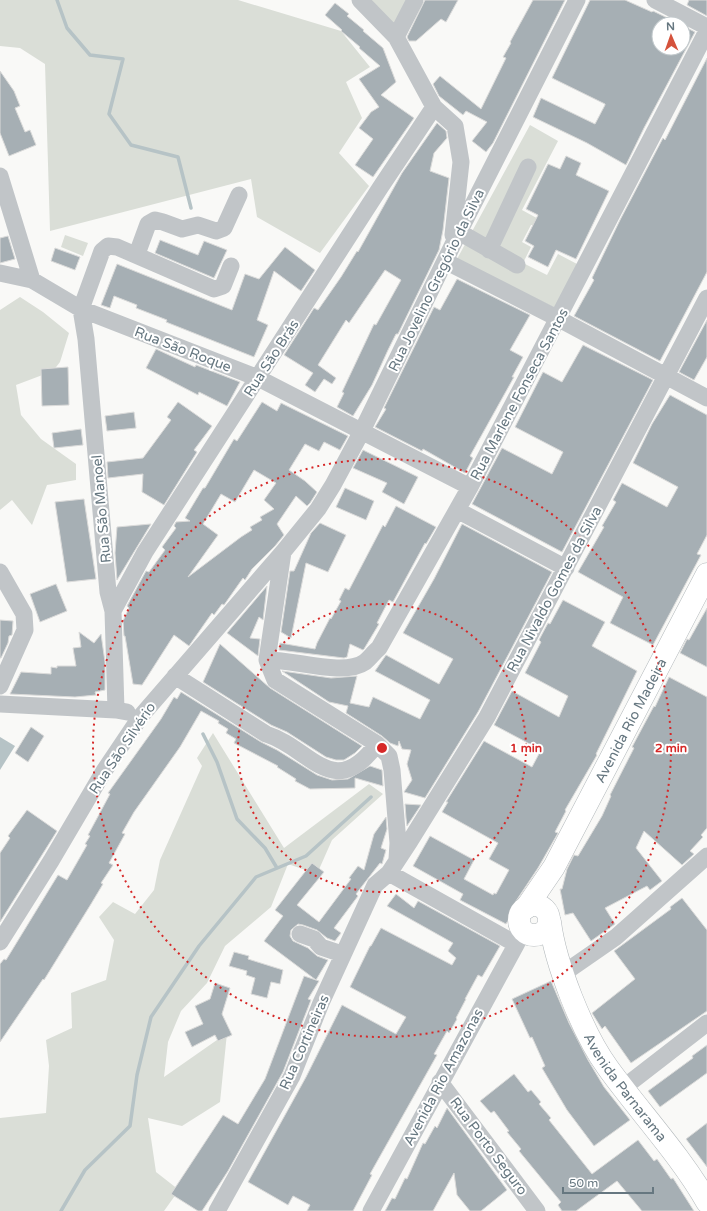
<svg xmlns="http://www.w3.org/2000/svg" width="707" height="1211" font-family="'Varela Round',sans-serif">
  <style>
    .green { fill: #daded7 }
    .water { fill: #b6c3c6 }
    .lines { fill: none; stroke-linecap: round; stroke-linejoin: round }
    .stream { stroke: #b6c3c6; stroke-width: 3.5 }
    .building { fill: #a6afb4; stroke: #dbdbda; fill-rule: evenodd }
    .major-casing { stroke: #b2b8bb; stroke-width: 23 }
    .minor { stroke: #c1c5c8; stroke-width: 17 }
    .major { stroke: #fff; stroke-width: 22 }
    .ring { fill: none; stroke: #d62828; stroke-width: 2; stroke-dasharray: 2 4 }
    .labels { text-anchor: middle; stroke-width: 4; stroke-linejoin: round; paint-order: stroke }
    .street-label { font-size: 14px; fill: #667780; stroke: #fff }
    .centre { fill: #d62828; stroke: #fff; stroke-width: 2 }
    .ring-label { font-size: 12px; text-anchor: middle; font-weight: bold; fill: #d62828; stroke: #fff; stroke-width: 4; stroke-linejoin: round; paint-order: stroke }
  </style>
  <rect width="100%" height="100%" fill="#f9f9f7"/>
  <path class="green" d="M0,0H238L341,31L370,67L346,82L362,118L339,153L369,186L320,253L257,217L251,179L50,231L45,64L20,48L0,46Z
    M359,0H409L391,32Z
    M530,125L558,141L522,210L544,222L543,225H531L522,242L531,247L523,263L547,275L558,254L577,264L555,308L457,259Z
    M65,235L88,243L83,256L61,247Z
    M20,297L43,312L69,333L60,362L53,371L16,385L21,415L41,439L76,464V480L47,485L32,525L12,500L0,510V310Z
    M213,733L284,848L369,784L383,794L332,840L317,874L288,864L271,907L225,946L207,983L181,1011L168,1042L164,1077L227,1033L220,1102L182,1126L148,1118L156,1172L179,1190L164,1211H0V1118L46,1113L49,1066L46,1040L72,1028L71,993L106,980L114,940L99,917L113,902L135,914L154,890L160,860L202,766L197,758Z"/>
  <path class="water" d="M0,737L15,746L0,770Z"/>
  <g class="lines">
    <path class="stream" d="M57,0L67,28L90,55L123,59L109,114L131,145L178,157L191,208
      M203,734L217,762L237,819L265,848L277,868
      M61,1211L85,1170L130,1126L137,1075L151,1017L199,946L256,877L306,856L371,797"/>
  </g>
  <path class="building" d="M425,0H458L446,22L441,19L416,41H409L407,37Z
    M533,0H565L493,143L486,152L472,141L487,122L466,111L463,115L439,96L433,84L440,76L481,109L506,58L503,57L511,43L510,42Z
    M590,0H625L652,12L653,11L680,24H659V48H683V26L695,32L644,128L626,165L587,143L533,117L541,98L595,124L605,105V104L552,78Z
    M689,0H707V16L687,5Z
    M335,3L349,14L347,16L364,30L363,31L383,48L396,82L381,95L414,118L373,177L355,165L373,139L359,128L371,112L379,107L359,79L380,66L359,48L360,47L341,31L342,30L325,15Z
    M707,58V272L660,361L574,316L594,280L592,278L620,220L663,138L665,140Z
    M0,71L14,91L20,106L15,108L25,132L30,130L36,145L9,156L0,133Z
    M437,123L446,131L447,138L434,153L430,171L449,178L443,230L439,250L398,334H396L388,350L372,385L353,416L337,407L344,393L342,392L374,324L376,325L401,280L385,270L349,323L346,320L318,365L336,378L332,384L324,379L315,392L305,385L313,373L284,355L314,308L318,310L341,277L357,251L358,252L402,173Z
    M566,156L581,163L576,175L609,191L576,259L556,250L548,267L528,257L534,246L525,241L538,215L526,209L548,164L560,169Z
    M8,236L15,259L0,263V238Z
    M160,240L198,255L204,241L227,250L214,278L155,253Z
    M285,247L315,270L301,291L274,271L257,320L268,325L254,357L166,322L167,320L136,308L137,305L114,296L110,308L101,305L117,264L232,310L245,274L259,279Z
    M55,248L80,257L75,270L51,261Z
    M457,279L530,315L510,350L523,357L512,377H514L470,456L473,458L465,473L423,449L422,451L375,427L386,409L384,408L434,307L440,310Z
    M707,320V357L694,380L679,372Z
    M583,345L653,380L562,552L472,504L502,448L552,474L563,452L515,427L543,372L562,382Z
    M156,349L195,367L196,365L240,382L227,406L199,392L198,395L146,368Z
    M68,367L69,405L42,406L41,369Z
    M670,395L707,415V535L697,554L701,555L653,645L610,623L623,597L578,572L604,527L602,526L616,502L613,500L622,483L667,507L678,487L633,463L652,424Z
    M178,402L212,426L194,450L197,452L164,505L142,492L143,474L108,478L107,462L143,458L171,420L167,417Z
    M262,402L277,411L281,403L348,436L340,450L324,442L319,451L305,444L289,470L305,481L317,492L310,503L307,506L296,496L277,524L284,535L275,546L252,569L245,580L243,578L224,605L222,604L214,615L212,613L189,646L174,635L142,685L133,684L125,636H124L123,621L129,608L127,606L146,571L149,572L165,550L162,547L176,528L174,526L176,522L190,521L185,518L203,488H205L234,439L237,441ZM254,470L276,483L264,500L274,509L260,517L262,520L250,527L252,530L241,537L188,577L218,535L203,524L221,494L235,502Z
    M134,412L136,428L107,431L105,416Z
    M81,429L83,445L54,448L52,433Z
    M363,450L418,477L404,504L382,492L387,483L353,468Z
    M345,488L374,501L366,520L336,507Z
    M84,499L96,579L67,582L55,502Z
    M396,506L436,527L426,544L425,543L393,602L389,600L377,623L379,624L364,649L363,650L350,644L347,657L344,658L279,650L280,643L315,649L317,643L330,618L331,619L341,601L339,600L345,588L349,590L383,525L385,527Z
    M320,523L346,535L328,572L306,563L291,638L281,632L290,571H294L311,533Z
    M151,524L137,547L117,580L115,553L117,527Z
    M462,524L552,572L478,712L425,798L404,792L412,780L407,764L411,750L402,749L399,741L398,746L390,743L382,736L346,713L348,706L329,702L282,671L331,678L357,676L350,703L369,707L373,697L420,719L430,700L375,671L386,655L439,684L453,659L403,633L434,579Z
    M56,584L67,611L40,622L30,594Z
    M267,586L263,620L259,617L250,638L260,639L258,656L227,633Z
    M563,600L605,622L592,646L637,671L596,754L597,755L565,810L566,811L555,832L558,833L538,868L516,901L514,910L506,924L460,900L463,894L413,866L430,836L474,860L464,879L493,895L494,893L496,894L509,870L489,859L498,843L442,812L448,802H446L484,741L532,767L541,750L494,725L512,691L559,717L568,696L525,673L541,642L539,640L540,638L548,623L550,624Z
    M707,608V667L680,653L687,639L689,640Z
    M0,620L13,621L12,635L9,636L8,643L1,658H0Z
    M79,632L94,643L101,634L105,662V690L95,692L96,695L75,697L10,694L21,672L51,674V667L57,668V666H76L73,648L81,647Z
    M220,644L270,688L362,746L355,753L344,760H336L326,757L287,732L271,725L203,682Z
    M669,677L707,697V828L701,835L703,837L690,851L694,854L682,865L644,831L636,848L662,881L650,890L647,886L605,908L615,924L591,941L573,913L565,915L560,889H562L567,869L574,855L578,856L602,816L611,796L610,795L634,748L632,747L654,706L655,707Z
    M181,692L261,742L277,750L317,775L332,780L348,779L370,766L382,770L383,786L355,778V788L310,789L295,781L296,779L277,767L278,766L234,743L236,739L226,733L228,729L218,723L219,721L201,711L180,747L134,812L122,833L125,834L109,863L113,865L101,883L103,884L91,904L44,980L43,979L0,1042V964L4,959L6,960L58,875L67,880L87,845L85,844L90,836L88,835L110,794L108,793L161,719L174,697L177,699Z
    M31,727L44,736L28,762L15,753Z
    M405,804L421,805L407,826L406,818Z
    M27,810L57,831L0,922V853L10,838L8,836Z
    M386,817L387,829L381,848L386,850L382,864L380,863L366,881L356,894L358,896L334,928L341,933L335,941L327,938L317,930L303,925L298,924L291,930L290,936L293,941L308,948L317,956L328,960L316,980L264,941L283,916L275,910L312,863L324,872L297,905L319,922L351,879L349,878L358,866L364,870L374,834Z
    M396,894L414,908L418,901L500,946L482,977L478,975L465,999H466L456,1018L457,1019L449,1033L447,1031L434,1054L437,1055L370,1174L372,1175L353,1211H307L310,1205L293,1196L288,1205L248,1182L306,1077L342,1005L396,1034L406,1017L350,987L370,946H371L381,928L452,965L456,958L448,951L453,943L387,906Z
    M682,898L707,930V1011L631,1063L605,1026L602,1029L592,1013L635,979L614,951L671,909L670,907Z
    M234,952L249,956L248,959L283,970L280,984L271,982L267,998L251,994L255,978L246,975L247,971L229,966Z
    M304,976L319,981L308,999L311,1000L283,1072L228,1171L202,1211H198L171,1194L223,1115L238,1124L265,1079Z
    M551,981L569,1023L588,1060L604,1087L630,1120L594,1146L567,1110L542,1068L545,1066L532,1037L530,1038L512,999Z
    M215,983L230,988L222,1014L232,1035L218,1041L215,1035L192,1047L185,1032L203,1024L195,1006L210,999Z
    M707,1045V1073L660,1107L648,1091L693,1058L692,1056Z
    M514,1074L528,1092L531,1090L541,1102L539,1104L551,1118L549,1120L592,1174L638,1140L654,1161L657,1159L671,1179L673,1178L694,1211H642L617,1181L576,1211H562L558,1205L561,1202L519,1151L521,1149L507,1132L509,1131L494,1111L491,1113L480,1101Z
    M447,1108L507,1190L481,1211H470L457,1195L454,1173L433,1211H385L392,1198L395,1199L405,1178L407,1179L423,1143L425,1144L435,1126L437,1128Z
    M707,1123V1167L686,1139Z"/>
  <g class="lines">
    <defs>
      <g id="major">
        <circle cx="534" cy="920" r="15"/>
        <path id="s1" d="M526,908L554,867L707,574"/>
        <path id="s2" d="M550,922C555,963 583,1034 608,1068C639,1111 681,1156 707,1202"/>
      </g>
    </defs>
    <use href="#major" class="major-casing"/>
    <path class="minor" d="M360,0L396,37L434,107L455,126L461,162L453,235
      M655,0L707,27
      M396,37L415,0
      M0,176L32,280
      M459,232L517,265
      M489,250L528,167
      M137,254L148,224L155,220L163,222L182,229L198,225L216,231L224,228L239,195
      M445,261L559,319L707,398
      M0,273L32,280L81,309L258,378L470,487
      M457,510L566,568
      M283,552L267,660L275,680L377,744L389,756L392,770L398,843L397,859
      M0,572L24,614L25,630L0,686
      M113,611L145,552L380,188L434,107
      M267,660C293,659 344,677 365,662C370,658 374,652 379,648L470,487L707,31
      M175,676L266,734C311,748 333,803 377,744
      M0,704L116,710L127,712
      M116,710L113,611L108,592L86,339L81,309L102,251L108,246L117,247L214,289L223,286L231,266
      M389,873L516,944
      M300,934L314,939L321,947L342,954
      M0,942L51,861L104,771L141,716L283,552L318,509L333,485L362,431L459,232L577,0
      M564,973L616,937L707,856
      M440,1082L537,1211
      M623,1088L707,1023
      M217,1211L292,1076L321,1003L375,885L389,873L410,841L487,717L707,298
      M371,1211L517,943L520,925"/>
    <use href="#major" class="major"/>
  </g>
  <g class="ring">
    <circle cx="382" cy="748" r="144"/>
    <circle cx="382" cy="748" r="289"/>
  </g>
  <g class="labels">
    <g class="street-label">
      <text transform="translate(436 280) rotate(-64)" y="5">Rua Jovelino Gregório da Silva</text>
      <text transform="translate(183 349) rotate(21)" y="5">Rua São Roque</text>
      <text transform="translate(271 358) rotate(-57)" y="5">Rua São Brás</text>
      <text transform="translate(519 394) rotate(-62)" y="5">Rua Marlene Fonseca Santos</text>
      <text transform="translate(101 509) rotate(-95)" y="5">Rua São Manoel</text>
      <text transform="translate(554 589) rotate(-62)" y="5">Rua Nivaldo Gomes da Silva</text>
      <text dy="5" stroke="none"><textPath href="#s1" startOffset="215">Avenida Rio Madeira</textPath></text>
      <text transform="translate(122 748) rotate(-56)" y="5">Rua São Silvério</text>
      <text transform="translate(304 1042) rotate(-66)" y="5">Rua Cortineiras</text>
      <text transform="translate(443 1077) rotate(-62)" y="5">Avenida Rio Amazonas</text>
      <text dy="5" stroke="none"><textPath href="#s2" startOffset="184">Avenida Parnarama</textPath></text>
      <text transform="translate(489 1146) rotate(53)" y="5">Rua Porto Seguro</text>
    </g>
  </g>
  <circle cx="382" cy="748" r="6" class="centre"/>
  <g class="ring-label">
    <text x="526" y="752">1 min</text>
    <text x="671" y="752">2 min</text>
  </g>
  <g transform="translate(671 36) rotate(358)"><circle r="19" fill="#ffffff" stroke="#c2c9cc"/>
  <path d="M0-3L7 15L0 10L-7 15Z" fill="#d5523c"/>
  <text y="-6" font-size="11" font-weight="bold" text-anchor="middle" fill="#667780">N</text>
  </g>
  <path d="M563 1187v6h90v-6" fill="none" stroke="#667780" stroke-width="2"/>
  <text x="569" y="1187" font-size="12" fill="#667780" stroke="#ffffff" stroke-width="3" paint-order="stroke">50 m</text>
</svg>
